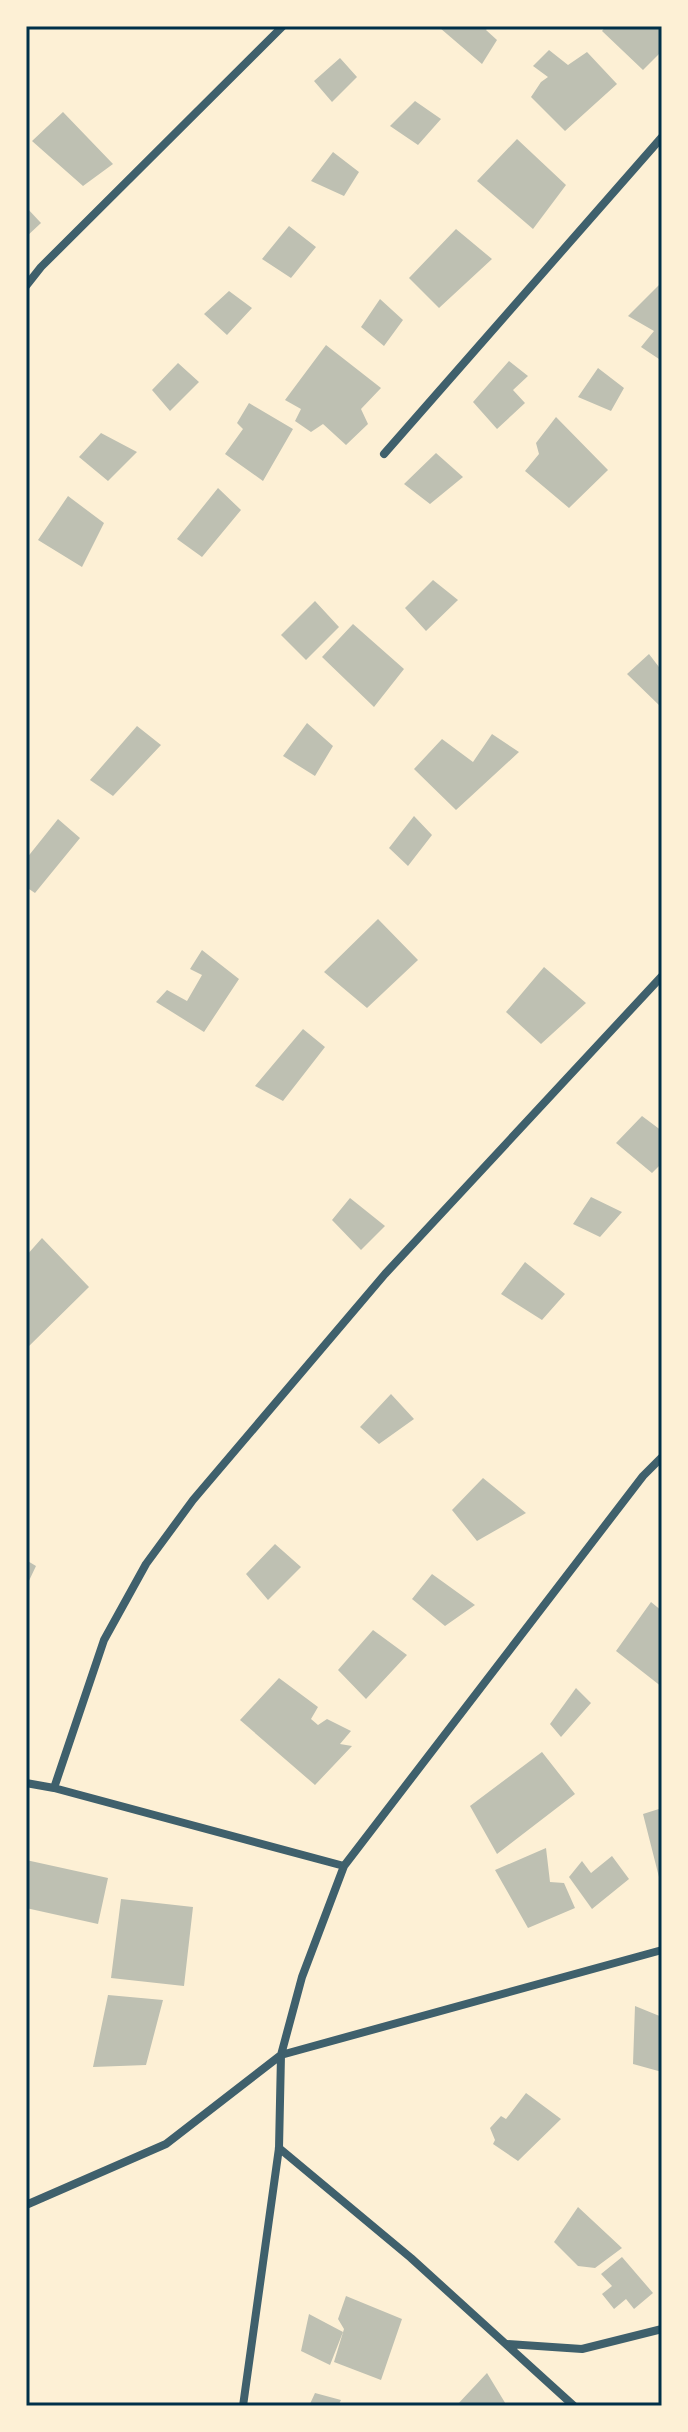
<svg xmlns="http://www.w3.org/2000/svg" width="688" height="2432" font-family="Signika,sans-serif">
  <style>
    .building { fill: #bec0b2 }
    .lines { fill: none; stroke-linecap: round; stroke-linejoin: round }
    .minor { stroke: #3f606c; stroke-width: 8 }
    .neatline { fill: none; stroke: #003049; stroke-width: 3 }
  </style>
  <rect width="100%" height="100%" fill="#fdf0d5"/>
  <path class="building" d="M441,26H489L486,30L497,40L482,64L440,28Z
    M606,26H662V51L643,70L602,31Z
    M549,50L568,65L587,52L617,84L565,131L531,97L541,82L548,77L533,66Z
    M340,58L357,77L332,102L314,81Z
    M415,101L441,119L418,145L390,126Z
    M63,112L113,164L83,186L32,141Z
    M517,139L566,185L533,229L477,181Z
    M333,152L359,172L344,196L311,181Z
    M26,207L41,223L26,237Z
    M289,226L316,247L291,278L262,259Z
    M456,229L492,259L439,308L409,278Z
    M662,282V361L641,347L654,331L628,316Z
    M229,291L252,308L227,335L204,314Z
    M380,299L403,320L384,346L361,327Z
    M326,345L381,388L361,409L368,424L346,445L323,424L311,432L295,421L301,409L285,400Z
    M509,361L528,376L513,390L525,403L497,429L473,402Z
    M178,363L199,382L170,411L152,390Z
    M598,368L624,388L611,411L578,397Z
    M249,403L293,429L263,481L225,454L243,429L237,423Z
    M556,417L608,470L569,508L525,471L539,454L536,443Z
    M101,433L137,452L108,481L79,457Z
    M436,453L463,477L430,504L404,484Z
    M218,488L241,510L202,557L177,539Z
    M68,496L104,523L82,567L38,540Z
    M433,580L458,600L426,631L405,608Z
    M315,601L339,627L306,660L281,635Z
    M353,624L404,669L374,707L322,657Z
    M649,654L662,671V708L627,674Z
    M307,723L333,746L315,776L283,756Z
    M137,726L161,745L113,796L90,780Z
    M492,734L519,752L456,810L414,769L442,739L473,762Z
    M414,816L432,835L408,866L389,848Z
    M58,819L80,838L35,893L26,887V859Z
    M378,919L418,960L367,1008L324,972Z
    M202,950L239,979L204,1032L156,1002L167,990L187,1001L202,975L190,969Z
    M544,967L586,1003L541,1044L506,1012Z
    M303,1029L325,1047L283,1101L255,1086Z
    M642,1116L662,1131V1163L652,1173L616,1143Z
    M591,1197L622,1212L600,1237L573,1224Z
    M350,1198L385,1226L361,1250L332,1220Z
    M42,1238L89,1287L26,1349V1256Z
    M525,1262L565,1294L542,1320L501,1294Z
    M391,1394L414,1419L379,1444L360,1427Z
    M483,1478L526,1513L477,1541L452,1510Z
    M275,1544L301,1567L268,1600L246,1574Z
    M26,1560L36,1566L26,1587Z
    M432,1574L475,1605L445,1626L412,1599Z
    M651,1602L662,1611V1687L616,1651Z
    M373,1630L407,1655L366,1699L338,1670Z
    M279,1678L318,1707L311,1719L318,1725L327,1719L351,1731L340,1744L352,1746L315,1785L240,1720Z
    M576,1688L591,1703L561,1737L550,1724Z
    M542,1752L575,1794L497,1854L470,1806Z
    M662,1808V1885H661L643,1814Z
    M546,1848L550,1882L564,1883L575,1908L528,1928L495,1870Z
    M612,1856L629,1879L592,1909L569,1877L582,1861L591,1873Z
    M26,1860L108,1878L98,1924L26,1908Z
    M121,1899L193,1907L184,1986L111,1978Z
    M108,1995L163,2000L146,2065L93,2067Z
    M635,2006L662,2017V2072L633,2064Z
    M526,2093L561,2119L518,2161L493,2144L495,2140L490,2128L501,2116L506,2119Z
    M578,2207L622,2248L595,2268L578,2266L554,2242Z
    M622,2257L653,2293L634,2309L626,2299L614,2309L602,2294L612,2286L601,2274Z
    M346,2296L402,2319L381,2380L334,2362L344,2329L338,2319Z
    M309,2314L343,2332L330,2365L301,2351Z
    M487,2373L507,2406H456Z
    M315,2393L341,2400L338,2406H309Z"/>
  <g class="lines">
    <path class="minor" d="M26,286L41,267L283,26
      M384,454L662,137
      M26,1783L54,1788L344,1866
      M54,1788L104,1640L146,1564L193,1500L385,1274L662,976
      M279,2148L411,2258L574,2406
      M26,2205L166,2144L281,2055L662,1950
      M507,2344L582,2349L662,2329
      M243,2406L279,2148L281,2055L302,1977L344,1866L643,1476L662,1457"/>
  </g>
  <rect width="688" height="2432" fill="none" stroke="#fdf0d5" stroke-width="56"/>
  <rect x="28" y="28" width="632" height="2376" class="neatline"/>
</svg>
